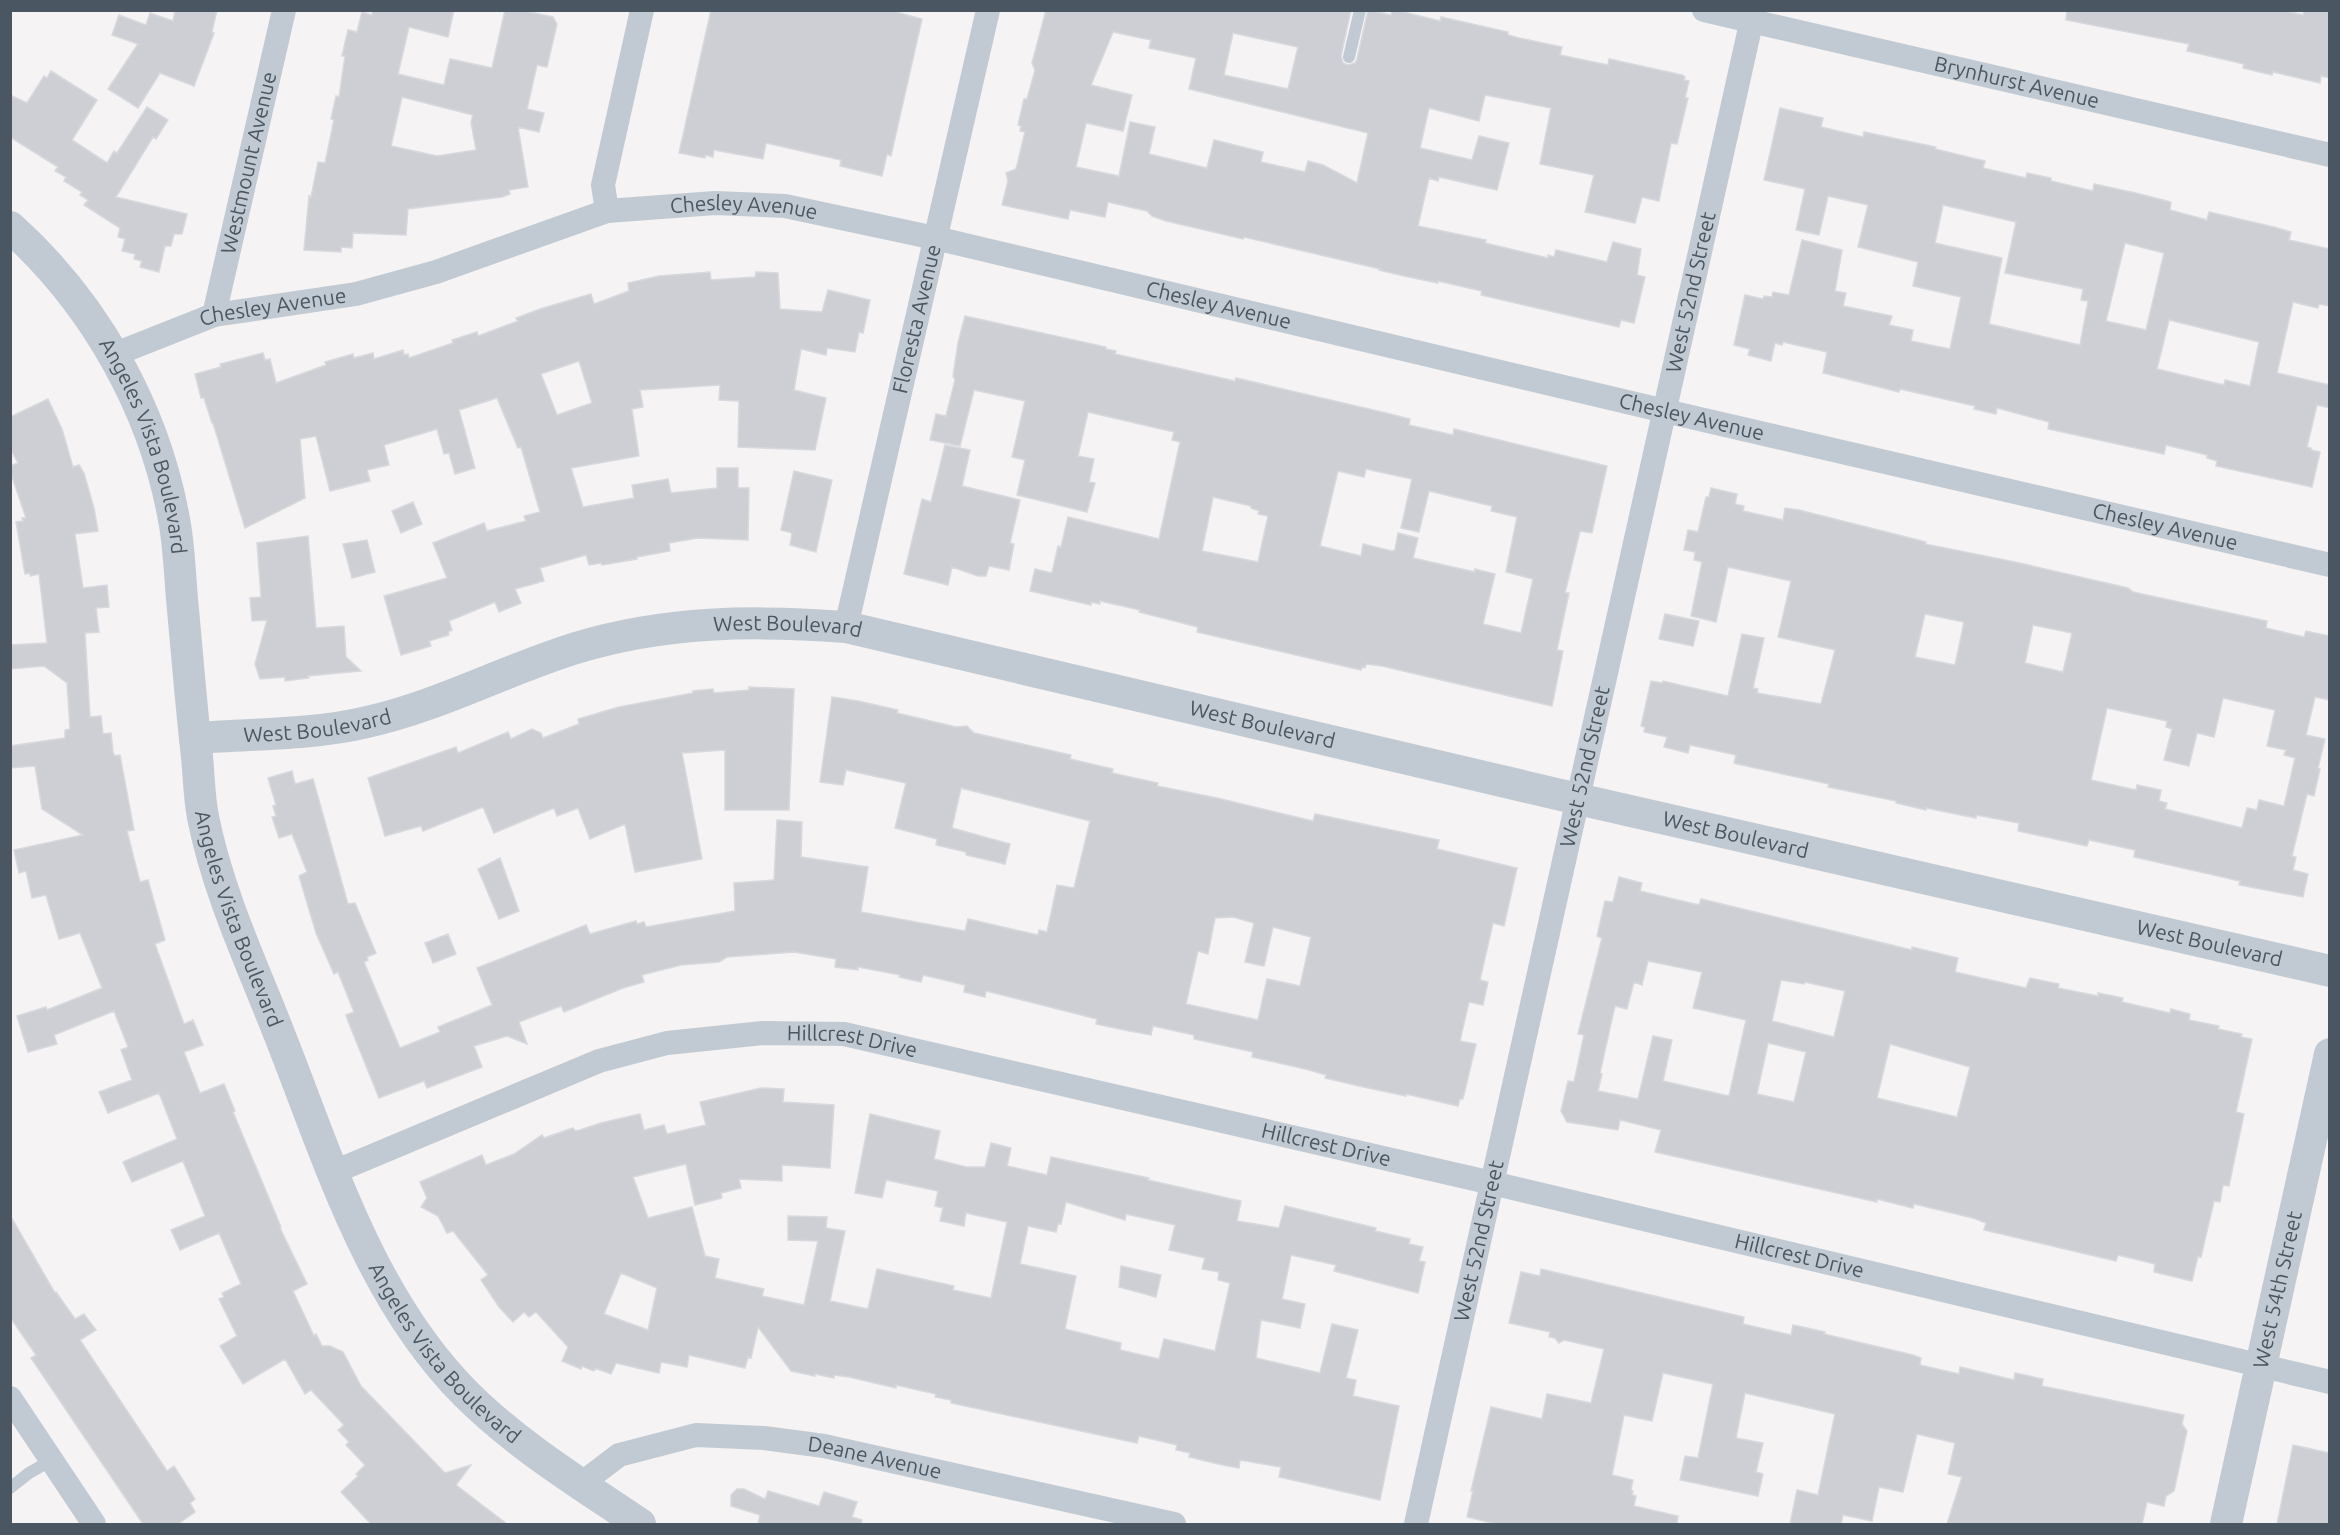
<svg xmlns="http://www.w3.org/2000/svg" width="2340" height="1535" font-family="Ubuntu,sans-serif">
  <style>
    .building { fill: #cdcfd5; stroke: #d7d9de; stroke-width: 1.5; fill-rule: evenodd }
    .lines { fill: none; stroke-linecap: round; stroke-linejoin: round }
    .service { stroke: #c1cad2; stroke-width: 12 }
    .minor { stroke: #c1cad2; stroke-width: 24 }
    .tertiary { stroke: #c1cad2; stroke-width: 32 }
    .labels { text-anchor: middle; stroke-width: 4.5; stroke-linejoin: round; paint-order: stroke }
    .street-label { font-size: 21px; fill: #4a5661; stroke: #fff }
  </style>
  <rect width="100%" height="100%" fill="#f5f3f3"/>
  <path class="building" d="M175,10H217L212,32L214,33L194,86L160,73L138,108L108,89L138,44L112,35L119,15L146,25L150,13L173,21Z
    M373,10H454L448,37L409,27L398,74L444,85L450,59L492,68L505,10H520L553,17L557,24L547,67L537,65L527,109L544,113L539,132L518,127L528,187L509,190L510,194L502,197L408,209L406,235L353,233L352,248L341,247V252L304,250L309,196L311,197L318,162L325,163L334,120L331,119L336,96L339,97L345,56H342L348,30L357,32L362,12L372,15ZM402,97L473,115L471,122L476,150L437,156L391,146Z
    M711,10H889L922,19L891,156L887,154L882,176L840,166L841,160L766,143L763,159L714,150L713,157L705,155V158L679,153Z
    M1046,10H1351L1341,56L1343,63L1348,65L1355,63L1357,59L1368,10L1391,15L1392,10H1396L1440,21L1441,17L1508,32V35L1519,38L1562,47L1560,55L1608,65L1609,59L1682,75L1685,77L1684,80L1689,81L1685,98H1688L1677,144L1671,143L1659,201L1642,197L1635,223L1585,212L1594,175L1540,164L1551,108L1485,95L1479,121L1429,108L1420,148L1472,160L1479,136L1509,143L1497,190L1439,177L1438,181L1429,178L1418,226L1486,240L1485,243L1548,258V255L1554,257L1556,250L1607,262L1613,242L1641,249L1637,275L1645,277L1634,323L1621,320L1619,327L1481,295L1482,291L1438,281V283L1404,276L1379,270L1380,269L1244,237L1243,239L1166,221L1152,216L1147,211L1108,202L1105,217L1070,210L1068,219L1002,205L1008,181L1006,173L1016,169L1025,132L1020,131L1021,126L1018,125L1024,99H1027L1035,70L1032,63ZM1113,32L1151,40L1149,48L1196,58L1189,89L1368,133L1357,183L1323,165L1308,161L1305,172L1261,162L1263,152L1214,140L1207,168L1149,154L1155,127L1130,122L1119,176L1076,167L1086,123L1123,131L1132,95L1091,85ZM1233,33L1298,47L1288,89L1224,75Z
    M2067,10H2282L2303,15L2304,10H2330V78L2321,76L2320,83L2273,72L2272,75L2243,68L2244,64L2187,51L2189,44L2066,20Z
    M51,71L97,100L72,140L107,163L114,151L117,153L147,107L168,120L156,139L153,137L116,197L187,214L182,234H174L171,246H165L159,272L140,267L142,261L134,259L135,254L122,251L125,239L118,237L120,228L84,205L88,200L80,195L82,192L64,181L66,177L55,171L58,167L10,137V95L27,103L44,76L47,78Z
    M1780,108L1823,118L1821,127L1863,137L1864,132L1936,147L1935,149L1985,161L1983,168L2026,178L2027,173L2051,178V181L2093,191L2094,184L2140,194L2171,202L2170,210L2207,220L2209,212L2274,227L2291,232L2289,240L2330,249V306L2319,304L2318,308L2293,302L2277,373L2330,385V408L2317,405L2307,447L2311,448V450L2320,452L2312,487L2216,466L2217,461L2207,458V455L2166,445L2164,454L2131,447L2048,429L2049,422L1997,408L1996,414L1974,409L1975,406L1900,389L1899,392L1823,373L1827,352L1783,342L1782,345L1775,343L1771,361L1748,355L1750,349L1734,345L1745,295L1763,299L1764,296L1772,297L1773,292L1789,295L1802,240L1842,250L1835,291L1846,293L1843,306L1892,316L1889,325L1913,330L1911,341L1950,349L1961,297L1913,286L1918,262L1858,247L1868,205L1828,196L1819,235L1796,230L1805,189L1764,180ZM1943,205L2016,222L2005,273L2083,289L2081,300L2088,301L2080,345L1989,324L2002,258L1935,243ZM2125,243L2164,253L2146,330L2106,321ZM2169,320L2259,342L2250,386L2225,380L2224,385L2157,369Z
    M710,272L711,280L755,277L756,272L778,273L780,309L822,312L828,290L870,300L863,333L859,332L855,352L827,348L826,355L801,349L794,390L826,398L815,450L738,447L739,401L719,400L720,385L640,390L643,407L632,409L639,456L571,468L583,507L634,498L632,485L668,479L671,493L717,488V468H738V488H749L748,540L698,538L669,543L670,551L637,557V559L602,565L601,563L589,565L586,555L540,568L544,581L515,589L521,603L499,612L495,602L449,621L452,630L448,632L449,635L429,641L431,646L401,655L384,596L447,578L433,543L484,523L487,531L526,521L524,516L540,512L521,447L518,448L497,398L459,410L475,468L455,474L449,453L444,454L437,429L384,445L389,465L367,470L370,481L330,491L316,436L300,439L305,498L245,528L213,423H212L204,398H201L195,374L221,367L220,364L263,353L265,360L270,359L276,383L326,365L325,362L353,354L354,358L373,353L374,359L403,350L404,355L408,354L409,358L453,343L452,340L477,332L478,336L518,321L516,318L540,309L591,294L594,304L629,291L628,283L659,276ZM579,361L592,403L557,415L541,374Z
    M965,316L1106,347V349L1116,351L1115,354L1177,368L1235,381L1236,378L1382,412L1410,419L1409,425L1453,435L1454,429L1607,466L1592,533L1580,531L1565,593H1569L1557,650L1563,651L1552,706L1382,666L1366,664L1365,668L1362,667L1361,670L1326,662L1197,632L1198,627L1139,612L1140,610L1100,601V604L1091,602V605L1030,591L1035,569L1052,573L1058,546L1061,547L1068,517L1159,539L1180,442L1172,440L1174,432L1088,412L1078,456L1094,459L1089,482L1095,483L1087,512L1017,495L1025,460L1012,457L1025,401L974,390L960,446L930,440L936,414L946,416L955,380L953,376L958,343ZM1366,469L1412,479L1401,528L1419,532L1429,491L1492,506L1491,511L1517,517L1506,572L1533,579L1521,633L1483,624L1495,574L1475,569V572L1413,558L1418,538L1398,533L1395,550L1392,551L1363,544L1361,556L1320,546L1338,471L1364,477ZM1213,497L1251,506V508L1259,511L1258,514L1268,516L1258,562L1202,551Z
    M48,399L62,429L73,467L79,465L84,473L94,508L98,531L75,534L83,588L107,585L109,607L96,608L99,632L85,633L90,717L101,716L103,734L111,733L113,752L115,756L120,755L134,830L127,831L140,882L148,880L165,940L155,944L184,1024L193,1020L203,1045L184,1052L200,1093L224,1084L235,1111L233,1112L281,1227L280,1228L307,1284L293,1291L314,1336L316,1334L322,1346H330L343,1352L361,1386L445,1473L471,1465L456,1485L507,1524H371L341,1492L358,1476L356,1474L365,1465L346,1445L349,1442L338,1430L344,1425L311,1390L305,1394L285,1359L243,1384L220,1346L237,1336L219,1299L224,1297L222,1293L241,1284L219,1233L180,1250L171,1230L205,1216L183,1161L132,1182L123,1162L177,1139L159,1093L108,1113L99,1092L132,1080L121,1050L128,1047L114,1011L54,1035L57,1044L28,1052L17,1016L46,1007L47,1010L102,988L80,933L59,939L46,895L32,898L26,871L19,873L14,850L83,835L42,809L35,766L10,768V746L65,738V730L70,729L67,683L44,666L10,669V645L47,643L39,574L30,576V573L25,574L16,522L23,521L22,518H26L10,471V466L18,463L10,448V417Z
    M945,445L970,450L962,486L1020,500L1010,543L1014,544L1009,570L989,566L986,576H978L952,567L948,585L904,574L922,499L931,502Z
    M794,471L832,480L816,552L790,545L792,533L781,530Z
    M1711,488L1737,494L1735,504L1744,506L1743,511L1783,520L1785,508L1799,510L1926,542L1925,544L2015,562L2128,588L2133,592L2267,621L2266,628L2304,637L2306,631L2330,636V700L2315,697L2306,735L2325,739L2318,768L2320,769L2314,796L2307,794L2292,856L2296,857L2293,870L2308,874L2303,897L2239,885L2240,881L2134,857L2135,850L2089,840L2087,846L2018,831L2019,823L1976,815V818L1926,808V810L1896,803V801L1828,787L1829,784L1737,764L1734,763L1736,755L1690,745L1688,753L1664,747L1667,737L1644,732L1645,727L1641,726L1651,681L1662,683L1663,681L1728,696L1742,634L1764,638L1753,688L1758,689L1757,693L1821,704L1835,650L1778,637L1791,581L1728,567L1716,622L1691,616L1702,562L1694,560L1695,552L1684,550L1688,530L1698,532L1706,497H1709ZM1925,614L1964,622L1955,665L1915,657ZM2033,625L2072,633L2063,672L2025,663ZM2223,698L2275,710L2267,746L2286,750L2284,755L2295,758L2284,806L2259,800L2257,810L2247,808L2242,828L2165,809L2167,803L2159,801L2161,790L2137,785L2136,790L2091,780L2107,708L2167,721L2166,727L2172,729L2164,760L2189,766L2197,733L2214,737Z
    M413,502L422,524L401,533L392,511Z
    M308,536L316,628L344,626L346,657L361,671L308,676L309,678L285,681V677L260,679L255,664L267,620L252,621L250,598L261,597L257,543Z
    M367,540L375,572L352,578L343,544Z
    M1665,614L1699,621L1693,646L1659,639Z
    M749,687L794,689L789,810H725V750L682,753L702,859L635,872L625,824L590,839L578,808L557,816L554,808L494,833L483,807L423,831L421,826L385,836L368,778L456,747L458,753L508,732L511,739L532,729L541,733L543,738L579,724L578,719L619,707L693,693V691L713,689L714,693L749,690Z
    M832,697L858,701L898,710L897,713L956,727L967,726L974,733L1071,755L1070,759L1113,769L1112,773L1158,783L1157,786L1217,798L1313,821L1315,814L1439,840L1437,849L1517,868L1504,926L1493,923L1480,980L1488,982L1483,1005L1469,1002L1460,1041L1476,1044L1463,1099H1460L1458,1106L1406,1094V1096L1359,1086L1325,1078L1326,1075L1309,1070L1252,1057L1253,1052L1194,1039V1035L1153,1026L1151,1035L1124,1030L1096,1024L1097,1019L986,991L985,997L964,992L965,985L923,975L921,982L899,977L900,975L858,967V970L835,967L836,959L794,952L727,957L719,962L681,965L642,975L644,982L623,988L564,1012L561,1006L519,1022L527,1044L507,1036L474,1046L482,1067L427,1088L424,1081L379,1098L348,1021L346,1015L354,1012L338,972L334,974L316,933L299,876L307,872L292,834L279,838L272,817L276,816L273,806L276,805L268,778L292,771L295,784L313,779L348,904L355,903L376,953L367,957L368,960L364,962L400,1048L440,1032L438,1027L492,1005L477,968L586,925L590,934L636,921L637,924L644,922L646,927L735,911L734,883L774,880L777,820L802,822L801,857L868,867L861,912L965,931L968,919L1038,935L1039,930L1047,932L1057,885L1074,888L1090,821L961,788L952,828L1010,844L1005,864L966,855V852L936,845L937,839L895,828L906,783L846,770L843,785L820,782ZM1233,917L1254,923L1245,962L1264,966L1273,927L1311,937L1300,986L1267,979L1258,1020L1186,1004L1198,951L1208,954L1215,918Z
    M500,858L519,911L499,919L478,869Z
    M1619,877L1642,883L1640,891L1699,905L1701,899L1912,950V947L1958,958L1955,972L2026,988L2030,978L2059,984L2058,988L2098,996V993L2123,998L2122,1002L2170,1013L2171,1009L2190,1014L2189,1020L2219,1026L2218,1029L2242,1034L2241,1037L2252,1039L2236,1112L2244,1114L2229,1186L2223,1185L2220,1202L2214,1201L2201,1257L2198,1256L2192,1281L2154,1272L2155,1264L2118,1255L2116,1261L1984,1230L1986,1223L1973,1218L1914,1204L1913,1208L1877,1199V1202L1655,1152L1661,1130L1620,1120L1618,1130L1567,1122L1561,1111L1568,1081L1574,1082L1584,1035L1578,1034L1602,938L1597,936L1605,901L1613,902ZM1648,961L1702,972L1693,1008L1746,1020L1729,1096L1663,1081L1672,1040L1653,1036L1638,1099L1598,1091L1602,1074L1600,1073L1615,1006L1627,1009L1634,982L1642,985ZM1781,980L1804,984L1805,982L1845,991L1834,1037L1772,1021ZM1768,1043L1806,1052L1794,1102L1757,1094ZM1890,1044L1970,1067L1957,1117L1877,1098Z
    M448,934L456,954L433,963L425,943Z
    M761,1088L784,1089L783,1102L834,1105L830,1168L782,1165V1181L739,1179L741,1188L721,1193L722,1198L695,1205L686,1164L633,1177L648,1218L692,1207L705,1256L719,1259L715,1278L764,1289L762,1296L804,1305L818,1241L788,1240V1216L827,1217L826,1228L845,1231L830,1301L868,1309L877,1269L954,1286L953,1290L991,1298L1007,1222L966,1213L964,1226L940,1221L943,1208L935,1206L938,1191L886,1180L882,1198L855,1193L870,1114L940,1131L934,1159L966,1167H985L991,1143L1011,1148L1007,1166L1047,1175L1051,1157L1149,1178L1148,1180L1241,1201L1237,1221L1279,1228L1285,1206L1376,1228L1375,1231L1410,1239L1409,1244L1423,1247L1419,1261L1425,1262L1418,1293L1334,1271L1336,1265L1291,1255L1282,1299L1305,1304L1300,1328L1261,1320L1256,1358L1320,1373L1332,1324L1358,1330L1346,1378L1356,1380L1353,1396L1399,1406L1380,1500L1279,1477L1281,1467L1240,1460L1239,1468L1218,1464L1189,1457L1190,1453L1176,1450L1177,1445L1139,1436L1137,1443L951,1403V1400L935,1397L936,1394L896,1385V1388L849,1377L834,1375V1378L815,1374V1376L791,1371L758,1327L751,1358L748,1357L745,1368L689,1355L687,1367L661,1362L659,1373L616,1363L611,1374L595,1368L594,1371L582,1366L581,1369L562,1361L568,1347L536,1312L529,1317L524,1312L513,1322L499,1307L481,1280L488,1275L453,1231L447,1233L438,1216L421,1207L427,1198L420,1182L482,1155L486,1165L514,1154L542,1135L544,1138L573,1128L575,1131L580,1130L601,1123L640,1114L644,1130L664,1125L667,1134L706,1125L700,1102ZM1066,1202L1125,1220L1126,1214L1175,1225L1169,1250L1205,1258L1202,1269L1219,1272L1218,1280L1230,1283L1215,1351L1164,1339L1159,1359L1120,1350L1121,1343L1065,1329L1076,1276L1020,1264L1028,1226L1056,1232L1058,1224H1061ZM621,1273L657,1288L648,1330L604,1314Z
    M10,1215L55,1293L56,1292L75,1319L84,1314L96,1330L80,1340L167,1471L174,1466L195,1499L190,1503L195,1512L178,1524H143L31,1358L36,1355L10,1317Z
    M1121,1266L1161,1275L1156,1297L1119,1287Z
    M1541,1269L1744,1317L1743,1324L1791,1335L1793,1325L1825,1332L1824,1334L1913,1355L1921,1358L1920,1365L1959,1374L1960,1367L2014,1380L2015,1373L2043,1379L2042,1386L2184,1415L2182,1424L2187,1431L2174,1491L2166,1496L2164,1506L2147,1502L2142,1524H1947L1962,1477L1948,1474L1955,1443L1917,1434L1903,1492L1879,1487L1872,1521L1843,1515L1841,1524H1790L1797,1490L1818,1495L1835,1414L1745,1393L1736,1438L1763,1443L1756,1472L1763,1474L1758,1496L1680,1480L1685,1456L1698,1458L1713,1384L1663,1373L1652,1421L1624,1415L1612,1475L1633,1480L1631,1490L1633,1491L1632,1495L1636,1496L1634,1506L1678,1516L1677,1524H1496L1467,1517L1473,1491H1471L1491,1407L1542,1419L1547,1394L1591,1403L1604,1349L1564,1340L1559,1343L1555,1338L1549,1337L1550,1332L1509,1323L1521,1272L1540,1276Z
    M2293,1445L2330,1453V1524H2277Z
    M737,1489H744L765,1499L768,1491L819,1506L824,1492L857,1502L852,1517L862,1520L861,1524H758L760,1515L731,1506V1495Z"/>
  <g class="lines">
    <path class="service" d="M1349,57L1360,10
      M10,1488L29,1473L52,1460"/>
    <g class="minor">
      <path id="s1" d="M1704,10L2330,155"/>
      <path d="M607,211L603,185L642,10"/>
      <path id="s2" d="M214,315L284,10"/>
      <path id="s3" d="M113,355L214,315L356,294L436,272L607,211L715,203L785,206L935,238L1665,411L2330,565"/>
      <path id="s4" d="M846,627L988,10"/>
      <path id="s5" d="M334,1172L599,1061L667,1043L763,1033L844,1034L1492,1183L2330,1382"/>
      <path d="M10,1398L94,1524"/>
      <path id="s6" d="M581,1484L619,1455L696,1435L764,1438L824,1446L1174,1524"/>
      <path id="s7" d="M1416,1524L1754,10"/>
    </g>
    <g class="tertiary">
      <path id="s8" d="M10,227C96,304 156,412 175,525C179,549 180,575 182,599C187,652 191,704 197,757C199,776 199,797 203,817C218,893 252,964 280,1036C329,1160 370,1298 466,1394C517,1445 581,1484 640,1524"/>
      <path id="s9" d="M195,738C249,734 314,735 367,722C439,706 505,670 576,648C665,621 754,620 846,627L1578,799L2330,971"/>
      <path id="s10" d="M2226,1524L2330,1054"/>
    </g>
  </g>
  <g class="labels">
    <g class="street-label">
      <text dy="7" stroke="none"><textPath href="#s1" startOffset="321">Brynhurst Avenue</textPath></text>
      <text dy="7" stroke="none"><textPath href="#s2" startOffset="156">Westmount Avenue</textPath></text>
      <text dy="7" stroke="none"><textPath href="#s3" startOffset="654">Chesley Avenue</textPath></text>
      <text dy="7" stroke="none"><textPath href="#s7" startOffset="1262">West 52nd Street</textPath></text>
      <text dy="7" stroke="none"><textPath href="#s3" startOffset="1140">Chesley Avenue</textPath></text>
      <text dy="7" stroke="none"><textPath href="#s3" startOffset="168">Chesley Avenue</textPath></text>
      <text dy="7" stroke="none"><textPath href="#s4" startOffset="316">Floresta Avenue</textPath></text>
      <text dy="7" stroke="none"><textPath href="#s3" startOffset="1626">Chesley Avenue</textPath></text>
      <text dy="7" stroke="none"><textPath href="#s8" startOffset="262">Angeles Vista Boulevard</textPath></text>
      <text dy="7" stroke="none"><textPath href="#s3" startOffset="2112">Chesley Avenue</textPath></text>
      <text dy="7" stroke="none"><textPath href="#s9" startOffset="609">West Boulevard</textPath></text>
      <text dy="7" stroke="none"><textPath href="#s9" startOffset="123">West Boulevard</textPath></text>
      <text dy="7" stroke="none"><textPath href="#s9" startOffset="1095">West Boulevard</textPath></text>
      <text dy="7" stroke="none"><textPath href="#s7" startOffset="776">West 52nd Street</textPath></text>
      <text dy="7" stroke="none"><textPath href="#s9" startOffset="1581">West Boulevard</textPath></text>
      <text dy="7" stroke="none"><textPath href="#s8" startOffset="748">Angeles Vista Boulevard</textPath></text>
      <text dy="7" stroke="none"><textPath href="#s9" startOffset="2067">West Boulevard</textPath></text>
      <text dy="7" stroke="none"><textPath href="#s5" startOffset="544">Hillcrest Drive</textPath></text>
      <text dy="7" stroke="none"><textPath href="#s5" startOffset="1030">Hillcrest Drive</textPath></text>
      <text dy="7" stroke="none"><textPath href="#s7" startOffset="290">West 52nd Street</textPath></text>
      <text dy="7" stroke="none"><textPath href="#s5" startOffset="1516">Hillcrest Drive</textPath></text>
      <text dy="7" stroke="none"><textPath href="#s10" startOffset="240">West 54th Street</textPath></text>
      <text dy="7" stroke="none"><textPath href="#s8" startOffset="1234">Angeles Vista Boulevard</textPath></text>
      <text dy="7" stroke="none"><textPath href="#s6" startOffset="308">Deane Avenue</textPath></text>
    </g>
  </g>
  <rect width="2340" height="1535" fill="none" stroke="#4a5661" stroke-width="24"/>
</svg>
